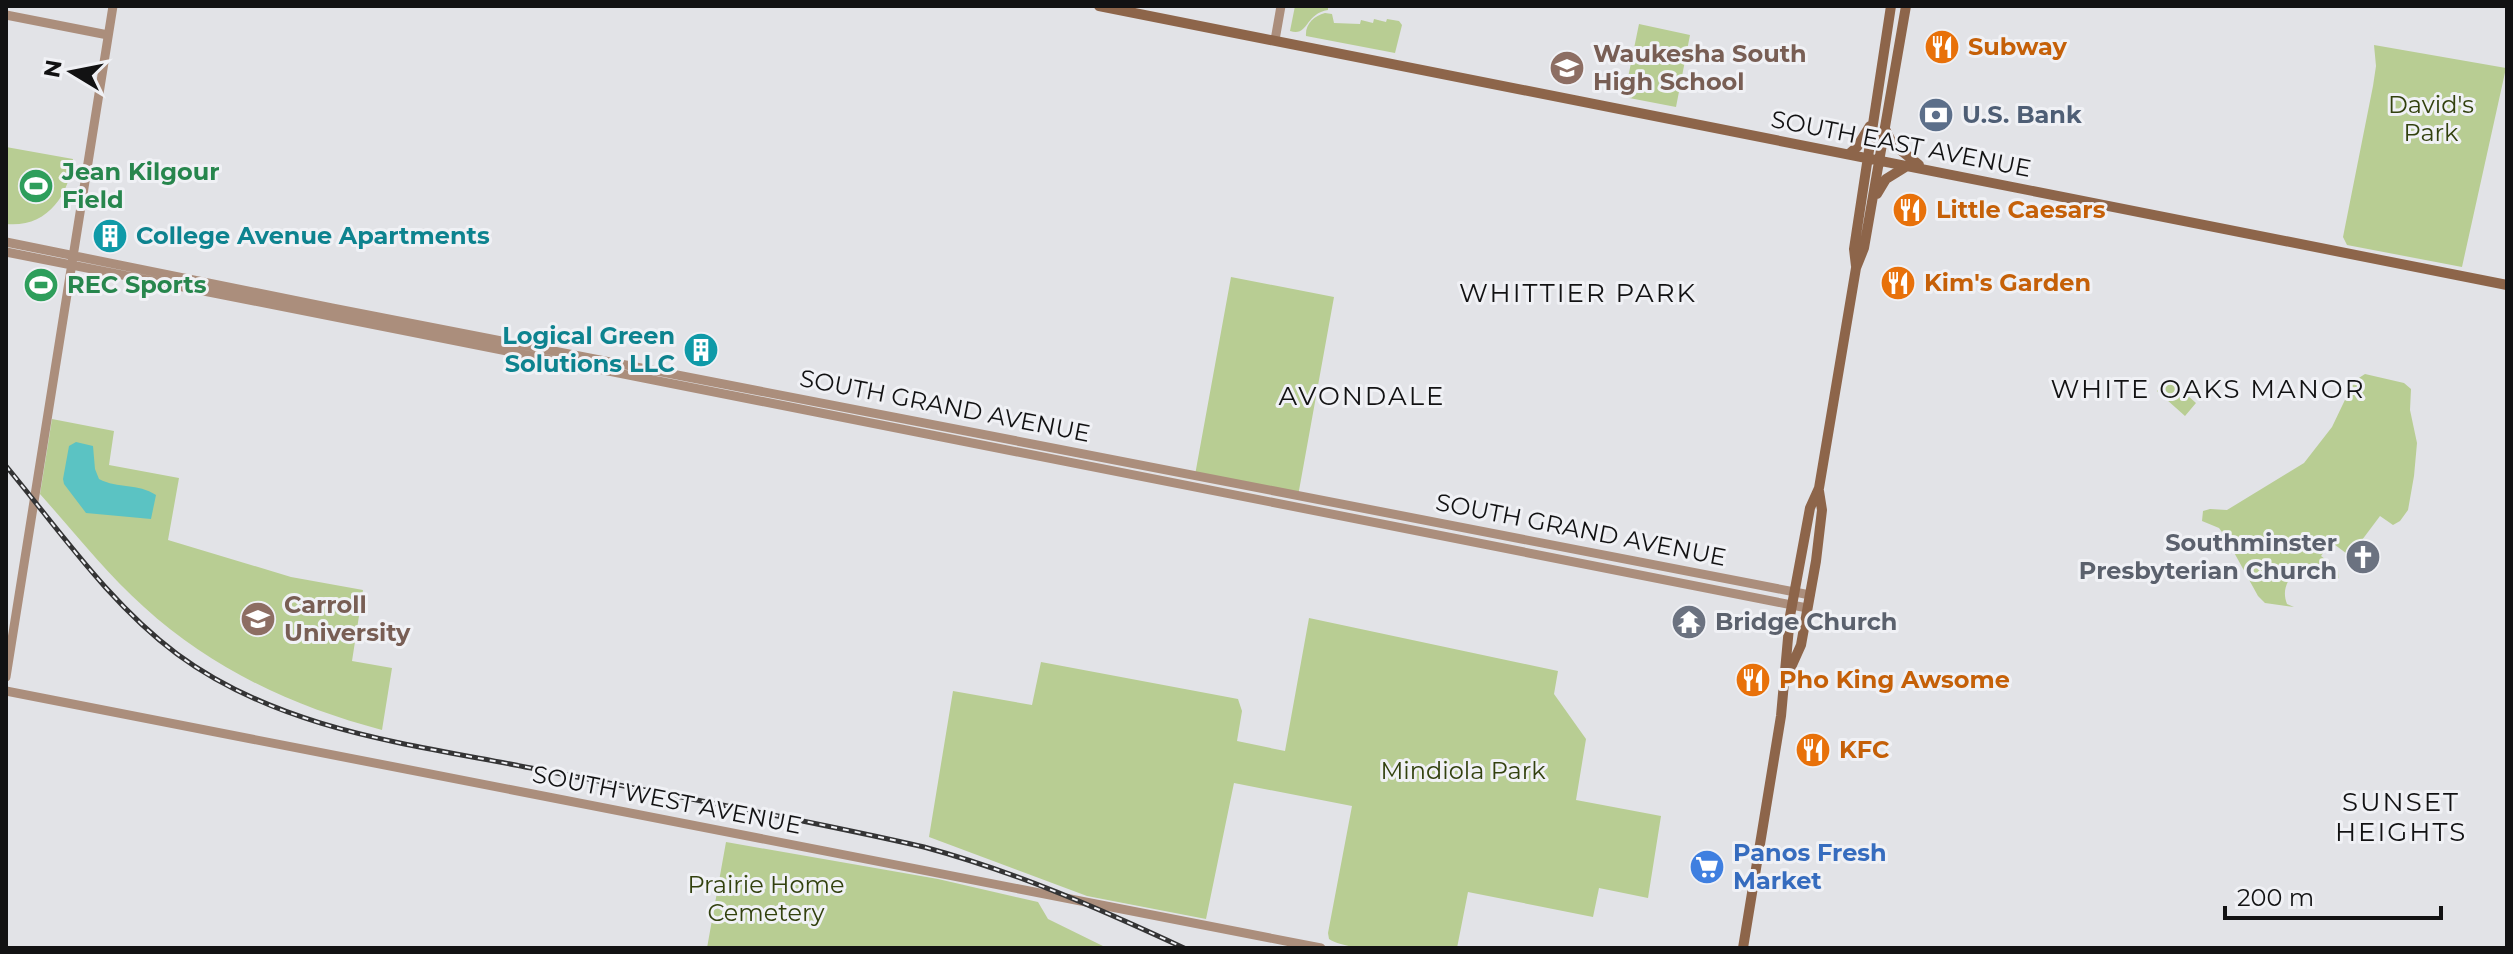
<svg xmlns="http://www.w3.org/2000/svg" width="2513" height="954" font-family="Montserrat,sans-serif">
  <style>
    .green { fill: #b8cd93 }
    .water { fill: #5bc3c3 }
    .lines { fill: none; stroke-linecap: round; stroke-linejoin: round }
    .tertiary { stroke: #ab8e7c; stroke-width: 9 }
    .secondary { stroke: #8d654a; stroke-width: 10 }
    .rail-casing { stroke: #343435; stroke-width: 5 }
    .rail { stroke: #f0f1f5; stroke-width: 2; stroke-dasharray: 6; stroke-linecap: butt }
    .labels { text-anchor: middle; stroke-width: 6; stroke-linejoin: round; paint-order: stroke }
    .food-label { font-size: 24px; font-weight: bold; fill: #c56008; stroke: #f0f1f5; text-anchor: start }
    .education-label { font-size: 24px; font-weight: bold; fill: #785e54; stroke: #f0f1f5; text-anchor: start }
    .park-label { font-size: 24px; fill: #32410e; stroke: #f0f1f5 }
    .service-label { font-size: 24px; font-weight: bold; fill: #4e5e75; stroke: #f0f1f5; text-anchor: start }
    .street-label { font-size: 24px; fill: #121213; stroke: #f0f1f5 }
    .leisure-label { font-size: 24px; font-weight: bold; fill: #27864d; stroke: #f0f1f5; text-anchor: start }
    .culture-label { font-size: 24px; font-weight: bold; fill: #0d838f; stroke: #f0f1f5; text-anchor: start }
    .worship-label { font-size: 24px; font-weight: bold; fill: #5b616d; stroke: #f0f1f5; text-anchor: end }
    .shop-label { font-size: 24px; font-weight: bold; fill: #366cbe; stroke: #f0f1f5; text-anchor: start }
    .neighbourhood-label { font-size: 26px; letter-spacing: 2px; fill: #121213; stroke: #f0f1f5 }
  </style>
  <rect width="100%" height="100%" fill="#e2e3e7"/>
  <path class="green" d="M1295,6H1328V10C1304,14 1309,37 1290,31Z
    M1325,13L1332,14L1334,23L1360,24L1361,20L1373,23L1374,19L1386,22L1387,19L1399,21L1402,25L1395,53L1306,36C1305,24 1314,16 1325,13Z
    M1639,24L1690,35L1676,107L1624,97Z
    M2374,45L2506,68L2462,267L2347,245L2343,237L2373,86L2376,66Z
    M6,147L73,159C69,197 46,228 6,224Z
    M1231,277L1334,297L1298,496L1195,475Z
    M2365,374L2404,383L2411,389L2410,410L2417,443L2414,476L2408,510L2400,521L2393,525L2380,516L2350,556L2331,542L2321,556L2338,569L2339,578L2335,581L2298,573C2286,578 2282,592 2287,604L2294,607L2265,603L2258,596L2225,536L2219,528L2202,521L2203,511L2210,509L2227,510L2304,463L2332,427L2354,381Z
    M2168,378L2196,403L2185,416L2157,391Z
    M52,419L114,431L109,465L179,478L168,540L291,577L363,590L352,661L392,668L382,730C294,707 212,669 144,607C106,573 74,532 40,494Z
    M1309,618L1558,671L1554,694L1586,739L1576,800L1661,816L1648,898L1599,888L1593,917L1468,892L1457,948C1429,948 1350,954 1329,939L1328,933L1352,806L1234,783L1206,919L1087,896L929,837L953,691L1032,705L1041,662L1238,699L1242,711L1237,741L1285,751Z
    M726,842L938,879L1038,902L1048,919L1107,948H707Z"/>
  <path class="water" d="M76,442L93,446L95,469L99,479C118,489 138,483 156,495L151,519L86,513L64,484L63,479L69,446Z"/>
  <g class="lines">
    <path class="tertiary" d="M6,15L108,35
      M1275,40L1281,6
      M6,242L332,308L1810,595
      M6,252L1807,608
      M6,677L113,6
      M6,691L1321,948"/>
    <path class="secondary" d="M1099,6L2507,285
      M1885,129L1892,143L1919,165
      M1850,153L1857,147L1870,126
      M1877,194L1886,179L1907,166
      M1856,266L1854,249L1857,229L1891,6
      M1788,674L1801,645L1816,561L1822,510L1819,491
      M1743,948L1781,716L1790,616L1810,508L1819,488L1856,268L1864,248L1906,6"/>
    <defs>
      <path id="rail" d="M6,466C60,531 109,603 177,654C280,730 409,744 531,768C662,794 794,817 924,847C1016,872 1098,908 1184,948"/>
    </defs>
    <use href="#rail" class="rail-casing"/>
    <use href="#rail" class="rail"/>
  </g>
  <defs>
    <symbol id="restaurant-disc" viewBox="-11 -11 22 22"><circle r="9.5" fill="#e8710a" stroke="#f0f1f5"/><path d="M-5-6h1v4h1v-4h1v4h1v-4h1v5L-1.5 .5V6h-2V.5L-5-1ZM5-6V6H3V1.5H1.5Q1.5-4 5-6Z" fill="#fff"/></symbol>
    <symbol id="school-disc" viewBox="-11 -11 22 22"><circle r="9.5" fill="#8d6e63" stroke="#f0f1f5"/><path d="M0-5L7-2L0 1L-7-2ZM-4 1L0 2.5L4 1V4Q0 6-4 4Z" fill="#fff"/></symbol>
    <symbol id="bank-disc" viewBox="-11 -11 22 22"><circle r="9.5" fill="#5c6f8a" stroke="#f0f1f5"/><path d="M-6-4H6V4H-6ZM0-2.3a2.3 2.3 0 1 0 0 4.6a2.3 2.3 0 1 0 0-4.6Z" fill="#fff"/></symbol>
    <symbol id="stadium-disc" viewBox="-11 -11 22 22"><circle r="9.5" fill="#2e9e5b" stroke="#f0f1f5"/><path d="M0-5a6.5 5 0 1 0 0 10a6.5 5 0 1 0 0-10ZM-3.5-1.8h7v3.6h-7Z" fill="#fff"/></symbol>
    <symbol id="building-disc" viewBox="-11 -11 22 22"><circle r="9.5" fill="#0f9aa8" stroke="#f0f1f5"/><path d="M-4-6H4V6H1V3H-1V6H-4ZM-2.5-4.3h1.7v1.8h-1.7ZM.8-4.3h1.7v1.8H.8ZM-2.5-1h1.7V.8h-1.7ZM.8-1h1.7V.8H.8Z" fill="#fff"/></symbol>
    <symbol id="church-disc" viewBox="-11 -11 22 22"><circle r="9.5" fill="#6b7280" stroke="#f0f1f5"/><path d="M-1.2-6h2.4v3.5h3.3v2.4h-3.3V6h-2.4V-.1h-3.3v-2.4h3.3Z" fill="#fff"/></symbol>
    <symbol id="university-disc" viewBox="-11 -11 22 22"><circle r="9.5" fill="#8d6e63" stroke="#f0f1f5"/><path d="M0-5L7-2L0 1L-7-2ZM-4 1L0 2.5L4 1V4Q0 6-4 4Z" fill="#fff"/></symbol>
    <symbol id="temple-disc" viewBox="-11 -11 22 22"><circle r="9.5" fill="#6b7280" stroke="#f0f1f5"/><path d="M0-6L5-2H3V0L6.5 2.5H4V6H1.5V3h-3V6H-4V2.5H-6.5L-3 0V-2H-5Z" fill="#fff"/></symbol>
    <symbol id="supermarket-disc" viewBox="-11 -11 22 22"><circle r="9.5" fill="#3f7fe0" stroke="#f0f1f5"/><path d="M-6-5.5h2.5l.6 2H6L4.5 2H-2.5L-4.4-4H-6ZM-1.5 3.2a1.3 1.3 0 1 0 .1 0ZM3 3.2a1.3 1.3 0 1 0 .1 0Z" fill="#fff"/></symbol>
  </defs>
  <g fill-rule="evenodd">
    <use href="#restaurant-disc" x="1922" y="27" width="40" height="40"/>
    <use href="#school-disc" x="1547" y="48" width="40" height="40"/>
    <use href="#bank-disc" x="1916" y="95" width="40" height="40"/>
    <use href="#stadium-disc" x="16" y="166" width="40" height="40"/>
    <use href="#restaurant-disc" x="1890" y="190" width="40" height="40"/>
    <use href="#building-disc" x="90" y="216" width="40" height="40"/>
    <use href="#restaurant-disc" x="1878" y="263" width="40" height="40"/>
    <use href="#stadium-disc" x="21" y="265" width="40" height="40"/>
    <use href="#building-disc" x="681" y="330" width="40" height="40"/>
    <use href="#church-disc" x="2343" y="537" width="40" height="40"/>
    <use href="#university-disc" x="238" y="599" width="40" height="40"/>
    <use href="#temple-disc" x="1669" y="602" width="40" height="40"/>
    <use href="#restaurant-disc" x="1733" y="660" width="40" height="40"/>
    <use href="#restaurant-disc" x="1793" y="730" width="40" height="40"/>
    <use href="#supermarket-disc" x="1687" y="847" width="40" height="40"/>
  </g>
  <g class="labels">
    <g class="food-label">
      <text x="1968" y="55">Subway</text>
      <text x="1936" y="218">Little Caesars</text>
      <text x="1924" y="291">Kim's Garden</text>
      <text x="1779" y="688">Pho King Awsome</text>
      <text x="1839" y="758">KFC</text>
    </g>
    <g class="education-label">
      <text x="1593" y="62">Waukesha South<tspan x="1593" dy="28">High School</tspan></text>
      <text x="284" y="613">Carroll<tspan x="284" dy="28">University</tspan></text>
    </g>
    <g class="park-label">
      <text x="2431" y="113">David's<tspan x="2431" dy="28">Park</tspan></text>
      <text x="1463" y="779">Mindiola Park</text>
      <text x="766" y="893">Prairie Home<tspan x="766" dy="28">Cemetery</tspan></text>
    </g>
    <g class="service-label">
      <text x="1962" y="123">U.S. Bank</text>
    </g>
    <g class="street-label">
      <text transform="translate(1901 144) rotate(11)" y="8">SOUTH EAST AVENUE</text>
      <text transform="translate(945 406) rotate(11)" y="8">SOUTH GRAND AVENUE</text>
      <text transform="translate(1581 530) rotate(11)" y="8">SOUTH GRAND AVENUE</text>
      <text transform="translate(667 800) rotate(11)" y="8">SOUTH WEST AVENUE</text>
    </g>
    <g class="leisure-label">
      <text x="62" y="180">Jean Kilgour<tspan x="62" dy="28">Field</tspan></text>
      <text x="67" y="293">REC Sports</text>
    </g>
    <g class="culture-label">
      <text x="136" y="244">College Avenue Apartments</text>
      <text x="675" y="344" text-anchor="end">Logical Green<tspan x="675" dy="28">Solutions LLC</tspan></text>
    </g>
    <g class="worship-label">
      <text x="2337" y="551">Southminster<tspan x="2337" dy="28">Presbyterian Church</tspan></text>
      <text x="1715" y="630" text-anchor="start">Bridge Church</text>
    </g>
    <g class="shop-label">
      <text x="1733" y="861">Panos Fresh<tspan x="1733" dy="28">Market</tspan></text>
    </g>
    <g class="neighbourhood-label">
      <text x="1578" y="302">WHITTIER PARK</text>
      <text x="2208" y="398">WHITE OAKS MANOR</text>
      <text x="1362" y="405">AVONDALE</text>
      <text x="2401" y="811">SUNSET<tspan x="2401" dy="30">HEIGHTS</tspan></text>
    </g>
  </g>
  <rect width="2513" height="954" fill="none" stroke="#121213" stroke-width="16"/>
  <g transform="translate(72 72) rotate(280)" stroke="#f0f1f5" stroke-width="6" paint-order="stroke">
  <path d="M0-6L14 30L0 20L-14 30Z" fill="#121213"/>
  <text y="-12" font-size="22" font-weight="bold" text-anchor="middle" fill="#121213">N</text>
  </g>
  <path d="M2225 906v12h216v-12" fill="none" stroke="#121213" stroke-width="4"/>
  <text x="2237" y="906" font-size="24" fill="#121213" stroke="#f0f1f5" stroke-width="6" paint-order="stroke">200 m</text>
</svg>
